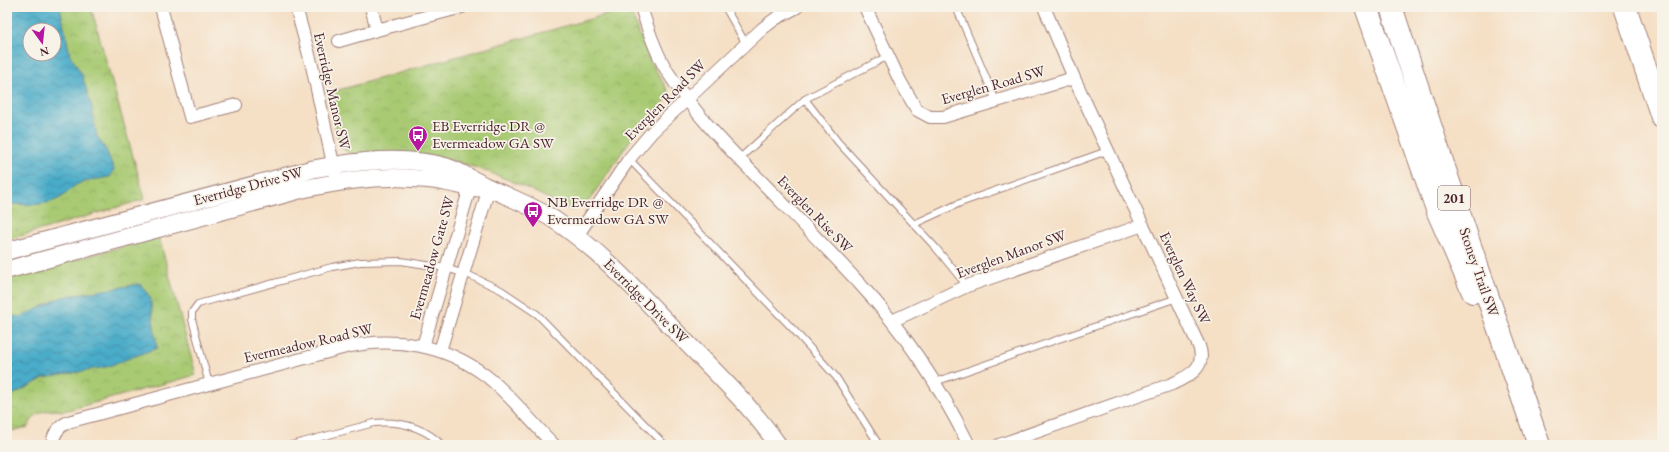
<svg xmlns="http://www.w3.org/2000/svg" width="1669" height="452" font-family="'EB Garamond',serif">
  <style>
    .park { fill: url(#park-crowns); stroke: #7a744f; fill-rule: evenodd }
    .water { fill: url(#water-waves); stroke: #4a667a; fill-rule: evenodd }
    .lines { fill: none; stroke-linecap: round; stroke-linejoin: round }
    .lane-casing { stroke: #a07f78; stroke-width: 8 }
    .street-casing { stroke: #a07f78; stroke-width: 14 }
    .secondary-casing { stroke: #a07f78; stroke-width: 19 }
    .highway-casing { stroke: #a07f78; stroke-width: 24 }
    .lane { stroke: #fff; stroke-width: 6 }
    .street { stroke: #fff; stroke-width: 12 }
    .secondary { stroke: #fff; stroke-width: 17 }
    .highway { stroke: #fff; stroke-width: 22 }
    .labels { text-anchor: middle; stroke-width: 3.5; stroke-linejoin: round; paint-order: stroke }
    .shield { fill: #f7f3e8; stroke: #7e5f64; stroke-width: 1 }
    .shield-label { font-size: 14px; font-weight: bold; fill: #4a1f2b }
    .street-label { font-size: 15px; fill: #4a1f2b; stroke: #f7f3e8 }
    .poi-label { font-size: 15px; fill: #4a1f2b; stroke: #f7f3e8; text-anchor: start }
  </style>
  <defs>
    <pattern id="park-crowns" width="20" height="18" patternUnits="userSpaceOnUse"><rect width="20" height="18" fill="#a9ca73"/><path d="M2 6a3 3 0 1 1 6 0M12 15a3 3 0 1 1 6 0" fill="none" stroke="#93ad64"/></pattern>
    <pattern id="water-waves" width="16" height="10" patternUnits="userSpaceOnUse"><rect width="16" height="10" fill="#4aacc9"/><path d="M0 5q4-4 8 0t8 0" fill="none" stroke="#408ba3"/></pattern>
  </defs>
  <rect width="100%" height="100%" fill="#f7f3e8"/>
  <filter id="ink" filterUnits="userSpaceOnUse"><feTurbulence type="fractalNoise" baseFrequency=".025" numOctaves="2"/><feDisplacementMap in="SourceGraphic" scale="8" xChannelSelector="R" yChannelSelector="G"/><feConvolveMatrix kernelMatrix="1 2 1 2 8 2 1 2 1" color-interpolation-filters="sRGB"/></filter>
  <filter id="wash" filterUnits="userSpaceOnUse"><feTurbulence type="fractalNoise" baseFrequency=".012" numOctaves="4" result="noise"/><feDisplacementMap in="SourceGraphic" scale="16" xChannelSelector="R" yChannelSelector="G"/><feGaussianBlur stdDeviation="0.9" result="paint"/><feColorMatrix in="noise" values="0 0 0 0 0 0 0 0 0 0 0 0 0 0 0 0 0 1.4 0 .05"/><feComposite in="paint" operator="in"/></filter>
  <g filter="url(#wash)">
    <rect width="100%" height="100%" fill="#f5dfc5"/>
    <path class="park" d="M7,7H91L145,199L7,240ZM30,30H54V54H30Z
      M629,8L649,58L668,91L667,99L642,123L586,205L571,210C517,182 462,156 401,153C390,153 358,157 349,153C346,152 343,148 340,146L328,93Z
      M159,237L196,375L64,411C47,409 36,410 28,427L7,432V278Z"/>
    <path class="water" d="M7,7H60L70,55L82,75L92,107L97,136L107,152L114,169L110,177C99,179 86,180 76,185C71,188 67,194 62,197C46,207 25,204 7,204ZM30,30H54V54H30Z
      M140,284L150,297L157,348L106,367L44,378L7,398V315L21,317L62,297Z"/>
  </g>
  <g filter="url(#ink)">
    <g class="lines">
      <defs>
        <path id="lane" d="M725,7L746,44
          M956,7L996,101
          M805,99L838,142L936,248L967,286
          M629,159L793,329L836,377L879,445
          M739,159L805,99L888,56
          M914,224L960,203L1107,151
          M935,382L1177,298
          M209,384L192,319V312L198,304L332,267L360,262L401,261L446,268L471,276L501,290L537,314L665,445
          M291,445L374,423C400,421 423,426 442,445"/>
        <path id="street" d="M161,7L190,117L236,105
          M296,7L312,66L335,173
          M371,7L377,30L462,7
          M641,7C648,29 655,51 667,71C693,112 727,147 761,181C794,215 827,248 859,283C904,331 940,386 969,445
          M865,7L900,81L917,110L930,117H943L1074,78
          M339,41L377,30
          M577,236L629,159L652,132L762,29L775,19L797,7
          M892,321L967,286L1143,225
          M423,346L472,181
          M440,351L489,188
          M52,445C53,434 58,427 68,422L346,347C395,336 445,345 485,375C508,392 533,424 554,445
          M999,445L1172,384C1189,376 1207,368 1199,346L1074,78L1044,7"/>
        <path id="secondary" d="M7,251L313,169C356,161 404,155 447,167C460,171 473,180 485,186C508,197 531,205 553,219C603,252 642,297 683,339C716,373 751,406 778,445
          M7,270L303,189C337,182 371,176 406,178C418,179 433,179 445,182C457,184 468,188 481,188"/>
        <path id="highway" d="M1366,7L1438,212L1473,292
          M1391,7L1468,240L1539,445
          M1625,7L1662,117"/>
      </defs>
      <use href="#lane" class="lane-casing"/>
      <use href="#street" class="street-casing"/>
      <use href="#secondary" class="secondary-casing"/>
      <use href="#highway" class="highway-casing"/>
      <use href="#lane" class="lane"/>
      <use href="#street" class="street"/>
      <use href="#secondary" class="secondary"/>
      <use href="#highway" class="highway"/>
    </g>
  </g>
  <defs>
    <symbol id="bus-pin" viewBox="-11 -11 22 30"><path d="M0 17L-7.5 6A9.5 9.5 0 1 1 7.5 6Z" fill="#b5179e" stroke="#f7f3e8"/><path d="M-5-6H5V4H4V6H2V4H-2V6H-4V4H-5ZM-3.5-4V0h7V-4ZM-3.5 1.2v1.5H-2V1.2ZM2 1.2v1.5H3.5V1.2Z" fill="#fff"/></symbol>
  </defs>
  <g fill-rule="evenodd">
    <use href="#bus-pin" x="407" y="124" width="22" height="30"/>
    <use href="#bus-pin" x="522" y="200" width="22" height="30"/>
  </g>
  <g class="labels">
    <rect class="shield" x="1438" y="186" width="32" height="24" rx="3"/>
    <g class="shield-label">
      <text x="1454" y="203">201</text>
    </g>
    <g class="street-label">
      <text transform="translate(993 85) rotate(-16)" y="5">Everglen Road SW</text>
      <text transform="translate(332 91) rotate(77)" y="5">Everridge Manor SW</text>
      <text transform="translate(665 100) rotate(-45)" y="5">Everglen Road SW</text>
      <text transform="translate(248 186) rotate(-15)" y="5">Everridge Drive SW</text>
      <text transform="translate(815 214) rotate(46)" y="5">Everglen Rise SW</text>
      <text transform="translate(1011 254) rotate(-20)" y="5">Everglen Manor SW</text>
      <text transform="translate(432 258) rotate(-74)" y="5">Evermeadow Gate SW</text>
      <text transform="translate(1479 272) rotate(71)" y="5">Stoney Trail SW</text>
      <text transform="translate(1185 278) rotate(65)" y="5">Everglen Way SW</text>
      <text transform="translate(646 301) rotate(45)" y="5">Everridge Drive SW</text>
      <text transform="translate(308 343) rotate(-13)" y="5">Evermeadow Road SW</text>
    </g>
    <g class="poi-label">
      <text x="432" y="131">EB Everridge DR @<tspan x="432" dy="17">Evermeadow GA SW</tspan></text>
      <text x="547" y="207">NB Everridge DR @<tspan x="547" dy="17">Evermeadow GA SW</tspan></text>
    </g>
  </g>
  <rect width="1669" height="452" fill="none" stroke="#f7f3e8" stroke-width="24"/>
  <g transform="translate(42 42) rotate(165)"><circle r="19" fill="#f7f3e8" stroke="#b29e9c"/>
  <path d="M0-3L7 15L0 10L-7 15Z" fill="#b5179e"/>
  <text y="-6" font-size="11" font-weight="bold" text-anchor="middle" fill="#4a1f2b">N</text>
  </g>
</svg>
